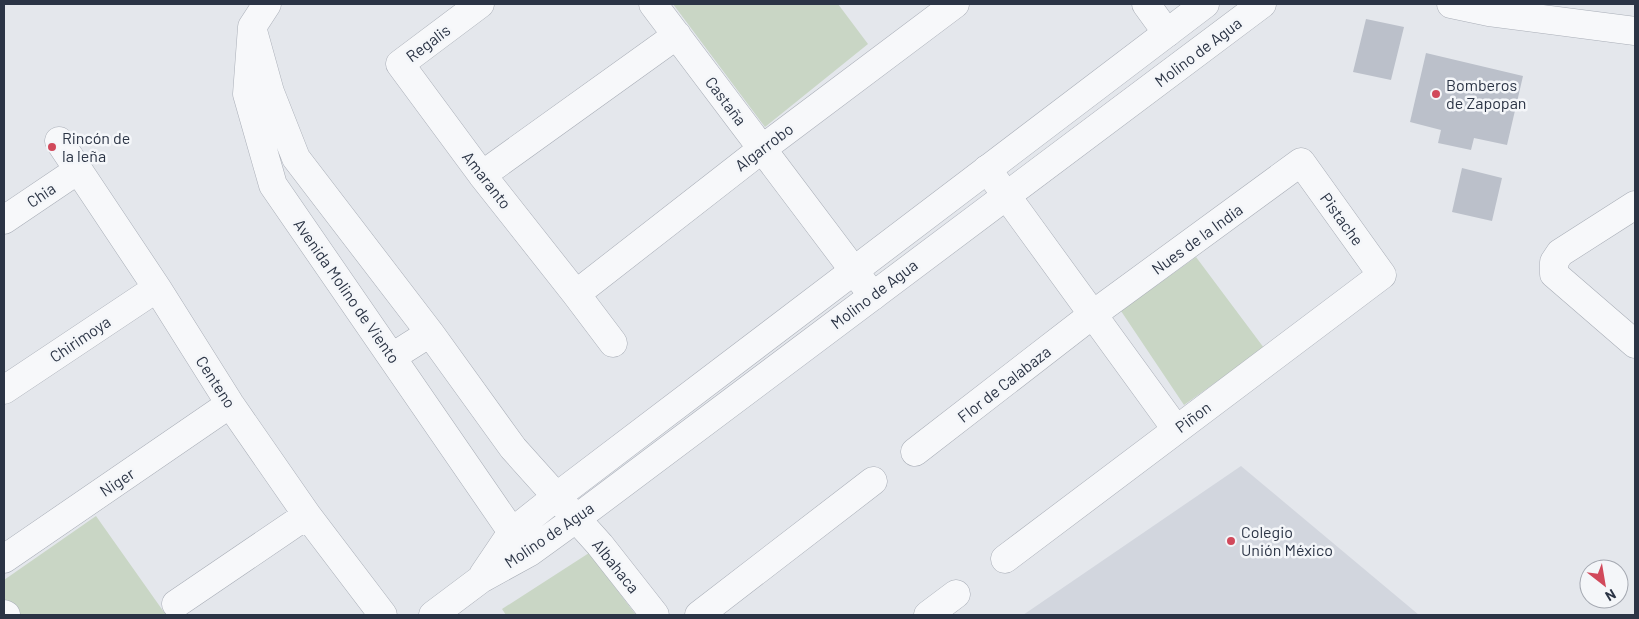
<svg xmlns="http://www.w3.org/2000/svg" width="1639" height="619" font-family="Barlow,sans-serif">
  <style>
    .built { fill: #d2d6de }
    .green { fill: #c9d6c5 }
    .building { fill: #bbc0ca }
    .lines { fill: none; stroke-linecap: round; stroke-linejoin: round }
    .minor-casing { stroke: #a9aeb7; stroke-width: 29 }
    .tertiary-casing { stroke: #a9aeb7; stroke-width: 29 }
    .minor { stroke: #f7f8fa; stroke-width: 28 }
    .tertiary { stroke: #f7f8fa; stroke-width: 28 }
    .poi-dot { fill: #d1495b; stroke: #f4f6f9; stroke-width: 2 }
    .labels { text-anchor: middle; stroke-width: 5; stroke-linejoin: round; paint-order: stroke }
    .street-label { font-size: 16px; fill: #2b3445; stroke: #f4f6f9 }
    .poi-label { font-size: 16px; fill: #2b3445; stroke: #f4f6f9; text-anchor: start }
  </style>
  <rect width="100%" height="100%" fill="#e4e7ec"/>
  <path class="built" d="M1241,466L1419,615H1023Z"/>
  <path class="green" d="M673,4H838L868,44L765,127Z
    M1196,257L1264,348L1184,405L1121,311Z
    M96,516L166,615H21L4,602V580Z
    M589,553L636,615H506L502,609Z"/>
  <path class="building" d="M1366,19L1404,27L1391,80L1353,72Z
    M1426,53L1523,76L1507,145L1474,138L1471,150L1438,143L1441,130L1410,122Z
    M1462,168L1502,178L1492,221L1452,212Z"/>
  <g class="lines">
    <defs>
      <path id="minor" d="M267,4L252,27L247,94L273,185L512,532L527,549
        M480,4L400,64L482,175L576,294L613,343
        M653,4L873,296
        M1146,4L1167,33
        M252,27L270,92L296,158L430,333L513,448L600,545L655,615
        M59,141L157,288L230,404L307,515L383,615
        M987,169L1176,429
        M482,175L677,35
        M1635,205L1560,253L1554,262V274L1635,344
        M4,220L78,170
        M576,294L762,149L955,4
        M392,357L430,333
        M4,390L157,288
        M915,452L1092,315L1301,162L1382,275L1005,559
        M4,559L230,404
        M176,604L307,515
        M4,614L6,615
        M699,615L873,481
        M928,615L956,594"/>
      <path id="tertiary" d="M1451,4L1489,12L1635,31
        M483,575L512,532L556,497L1205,4
        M433,615L481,579L530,552L577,518L1262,4"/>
    </defs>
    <use href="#minor" class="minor-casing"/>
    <use href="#tertiary" class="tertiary-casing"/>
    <use href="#minor" class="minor"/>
    <use href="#tertiary" class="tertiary"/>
  </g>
  <g class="poi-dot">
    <circle cx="1436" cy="94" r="5"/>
    <circle cx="52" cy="147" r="5"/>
    <circle cx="1231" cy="541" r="5"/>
  </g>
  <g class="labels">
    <g class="street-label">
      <text transform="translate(428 43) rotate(-37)" y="6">Regalis</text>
      <text transform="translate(1198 52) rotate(-37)" y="6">Molino de Agua</text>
      <text transform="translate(726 101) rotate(53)" y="6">Castaña</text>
      <text transform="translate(764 147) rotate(-37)" y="6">Algarrobo</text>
      <text transform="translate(487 180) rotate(52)" y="6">Amaranto</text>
      <text transform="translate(41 195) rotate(-34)" y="6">Chia</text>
      <text transform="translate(1342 219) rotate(54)" y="6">Pistache</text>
      <text transform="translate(1197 239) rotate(-36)" y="6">Nues de la India</text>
      <text transform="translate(347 291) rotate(55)" y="6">Avenida Molino de Viento</text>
      <text transform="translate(874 294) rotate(-37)" y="6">Molino de Agua</text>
      <text transform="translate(80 339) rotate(-34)" y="6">Chirimoya</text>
      <text transform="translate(216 382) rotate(57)" y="6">Centeno</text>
      <text transform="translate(1004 384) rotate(-38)" y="6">Flor de Calabaza</text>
      <text transform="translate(1193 417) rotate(-37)" y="6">Piñon</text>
      <text transform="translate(117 482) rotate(-34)" y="6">Niger</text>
      <text transform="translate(549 535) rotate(-34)" y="6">Molino de Agua</text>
      <text transform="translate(616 566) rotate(51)" y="6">Albahaca</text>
    </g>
    <g class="poi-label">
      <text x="1446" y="91">Bomberos<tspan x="1446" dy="18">de Zapopan</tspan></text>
      <text x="62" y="144">Rincón de<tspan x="62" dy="18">la leña</tspan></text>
      <text x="1241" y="538">Colegio<tspan x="1241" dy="18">Unión México</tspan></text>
    </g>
  </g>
  <rect width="1639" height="619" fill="none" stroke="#2b3445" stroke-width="10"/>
  <g transform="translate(1604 584) rotate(149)"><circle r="24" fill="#f4f6f9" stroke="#a4a8b1"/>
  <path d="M0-4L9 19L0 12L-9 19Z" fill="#d1495b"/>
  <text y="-8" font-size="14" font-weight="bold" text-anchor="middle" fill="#2b3445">N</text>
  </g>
</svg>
